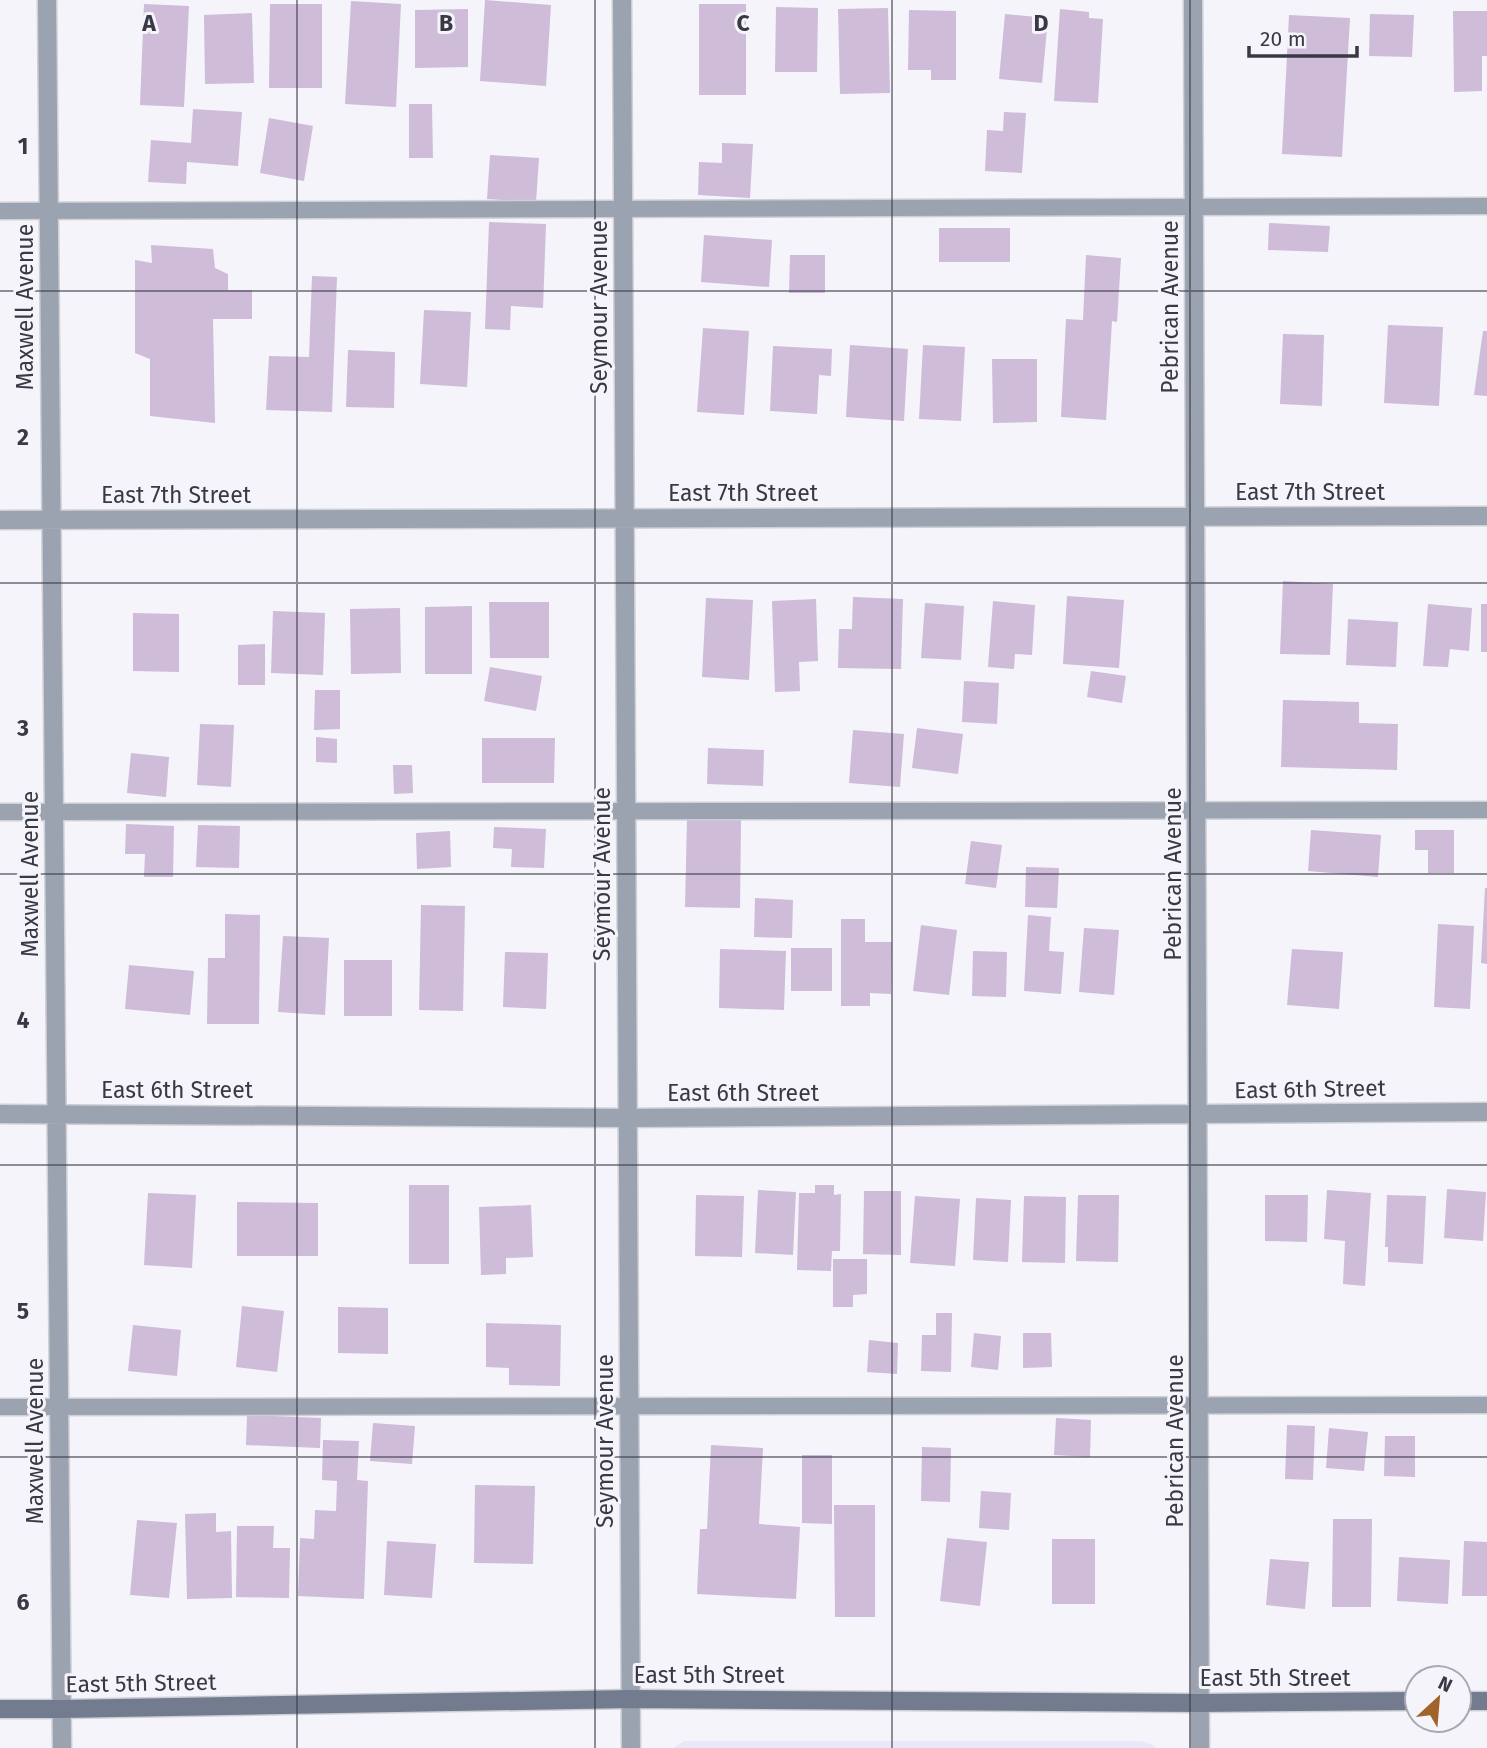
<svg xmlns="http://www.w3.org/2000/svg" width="1487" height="1748" font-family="'Fira Sans',sans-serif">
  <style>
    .built { fill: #e8e8f8 }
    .building { fill: #cebcd9 }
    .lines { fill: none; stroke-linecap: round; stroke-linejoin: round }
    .lane-casing { stroke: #cfcfd6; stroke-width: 19 }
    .street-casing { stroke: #cfcfd6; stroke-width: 21 }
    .secondary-casing { stroke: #cfcfd6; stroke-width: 21 }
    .lane { stroke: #9ca3b0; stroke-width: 16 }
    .street { stroke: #9ca3b0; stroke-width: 18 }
    .secondary { stroke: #727c8e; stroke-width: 18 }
    .grid { fill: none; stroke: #393946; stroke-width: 2; stroke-opacity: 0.55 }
    .labels { text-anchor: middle; stroke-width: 6; stroke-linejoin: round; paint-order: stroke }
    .street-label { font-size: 23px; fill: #393946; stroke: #f4f4fa }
    .grid-label { font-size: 23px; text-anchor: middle; font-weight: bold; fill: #393946; stroke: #f4f4fa; stroke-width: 6; stroke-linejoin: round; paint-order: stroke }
  </style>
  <rect width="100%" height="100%" fill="#f4f4fa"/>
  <path class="built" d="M684,1741H1141L1151,1744L1156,1748H673Z"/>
  <path class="building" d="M485,0L551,5L546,86L480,81Z
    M351,1L401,4L396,107L345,104Z
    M144,4L189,6L184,107L140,105Z
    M270,4H322V88H269Z
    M699,4H746V95H699Z
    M776,7L818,8L817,72H775Z
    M888,8L890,93L840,94L838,9Z
    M468,9V67L415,68V10Z
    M1060,9L1089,12V18L1103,19L1098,103L1054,101Z
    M909,10L956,11V80H931V70H908Z
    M1453,11H1487V56H1482V91L1454,92Z
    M252,13L254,83L205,84L204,15Z
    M1005,14L1048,18L1042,83L999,79Z
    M1370,14L1414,15L1412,57L1369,56Z
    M1289,15L1350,18L1342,157L1282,154Z
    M409,104H432L433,158H409Z
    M193,109L242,112L238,166L187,162L186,184L148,182L151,140L191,143Z
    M1004,112L1026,113L1022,173L985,171L987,130L1003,131Z
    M269,118L313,126L304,181L260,173Z
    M722,143L753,144L750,198L698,195L699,162L722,163Z
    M490,155L539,158L536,202L487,199Z
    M489,222L546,224L543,308L511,306L510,330L485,329Z
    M1269,223L1330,226L1328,252L1268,250Z
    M939,228H1010V262H939Z
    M704,235L772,240L769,287L701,282Z
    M151,245L213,249L215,268L228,274V290H252V319H213L215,423L150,416V359L135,353V260L152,263Z
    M790,255H825V293H789Z
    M1086,255L1121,258L1117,322L1112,321L1106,420L1061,417L1066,319L1083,320Z
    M312,276L337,277L332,412L266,410L269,356L309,357Z
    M424,310L471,312L467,387L420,384Z
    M1388,325L1443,327L1439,406L1384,403Z
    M703,328L749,331L744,415L697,412Z
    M1483,331H1487V396L1474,395Z
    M1283,334L1324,335L1322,406L1280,404Z
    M850,345L908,349L904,421L846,417Z
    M923,345L965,347L961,421L919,419Z
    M773,346L832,349L831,376L819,375L817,414L770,411Z
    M348,350L395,352L394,408L346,407Z
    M992,359H1037V422L993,423Z
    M1283,581L1333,584L1330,655L1280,654Z
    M1067,596L1124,600L1119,668L1063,664Z
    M853,597L903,599L901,669L838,668L839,629H852Z
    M706,598L753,600L749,680L702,677Z
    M816,599L818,661L799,662L800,691L775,692L772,601Z
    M993,601L1035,605L1032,655L1015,654L1014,669L988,667Z
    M489,602H549V658H490Z
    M925,603L964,606L961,660L921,658Z
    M1428,604L1472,608L1469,651L1450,649L1448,667L1423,666Z
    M1481,604H1487V652H1481Z
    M472,606V674H425V607Z
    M400,608L401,673L351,674L350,609Z
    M273,611L325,613L323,675L271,673Z
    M133,613L179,614V672L133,671Z
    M1348,619L1398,622L1396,667L1346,665Z
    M265,644V685H238V645Z
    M490,667L542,676L536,711L484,701Z
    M1091,671L1126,676L1122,703L1087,697Z
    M964,681L999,683L997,724L962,722Z
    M315,690H340V729L314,730Z
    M1283,700L1359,702V723L1398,724L1397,770L1281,767Z
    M200,724L234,725L231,787L197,785Z
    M917,728L963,734L958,774L912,768Z
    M853,730L904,734L900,787L849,783Z
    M316,737L337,739V763L316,762Z
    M482,738H555L554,783H482Z
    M708,748L764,750L763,786L707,784Z
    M131,753L169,757L166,797L127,793Z
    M393,765H412L413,793L394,794Z
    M687,819L741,820L740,908L685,907Z
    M126,824L174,826L173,877H144L145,854H125Z
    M198,825L240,826L239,868L196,867Z
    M494,827L546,829L544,868L511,867L512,849L493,848Z
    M1311,830L1381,835L1378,877L1308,871Z
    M1415,830H1454V873H1428V850H1415Z
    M450,831L451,867L417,869L416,833Z
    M971,841L1002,845L996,888L965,884Z
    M1026,867L1059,868L1057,908L1025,907Z
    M1485,888H1487V964L1481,963Z
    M755,898L793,900L792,938L754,937Z
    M421,905L465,906L463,1011L419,1010Z
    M225,914L260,915L259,1024H207L208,958H225Z
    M1028,915L1051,917L1049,951L1064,952L1061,994L1024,991Z
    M841,919H865V942H892L891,994L870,993V1006H841Z
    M1438,924L1474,926L1470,1009L1434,1007Z
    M921,925L957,930L949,995L913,991Z
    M1084,928L1119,930L1114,995L1079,992Z
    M283,936L329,938L325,1015L278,1012Z
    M791,948H832V991H791Z
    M720,949L786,951L784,1010L719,1008Z
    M1292,949L1343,952L1339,1009L1287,1005Z
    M973,951L1007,952L1006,997L972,996Z
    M505,952L548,953L546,1009L503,1007Z
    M344,960H392V1016H344Z
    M129,965L194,971L190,1015L125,1009Z
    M409,1185H449V1264H409Z
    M815,1185H834V1195L841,1194L840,1251H832L831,1271L797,1270L799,1193H815Z
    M1447,1189L1486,1192L1483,1241L1444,1238Z
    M758,1190L796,1192L793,1255L755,1253Z
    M1327,1190L1371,1193L1365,1286L1343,1284L1345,1241L1324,1239Z
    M864,1191H901V1255L863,1254Z
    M148,1193L196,1195L192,1268L144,1265Z
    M696,1195L744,1196L742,1257L695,1256Z
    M1078,1195H1119L1118,1262L1076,1261Z
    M1265,1195H1308L1307,1242L1265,1241Z
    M1387,1195L1426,1196L1423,1264L1388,1262V1247H1385Z
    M915,1196L960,1199L955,1266L910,1263Z
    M1024,1196L1066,1197L1065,1263L1022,1262Z
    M976,1198L1011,1200L1008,1262L973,1260Z
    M237,1202L318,1203V1256H237Z
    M531,1205L533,1257L506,1258V1274L481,1275L479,1207Z
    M833,1259H867V1294L853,1295V1307H833Z
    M242,1306L284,1311L277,1372L236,1367Z
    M338,1307L388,1308V1354L338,1353Z
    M936,1313H952L951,1372L921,1371L922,1335H936Z
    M486,1323L561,1325L560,1386L509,1385V1368L486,1367Z
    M133,1325L181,1330L177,1376L128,1371Z
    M974,1333L1001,1336L998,1370L971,1367Z
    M1023,1333H1051L1052,1367L1023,1368Z
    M869,1340L898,1343L897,1374L867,1372Z
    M247,1415L321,1418L320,1448L246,1445Z
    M1056,1418L1091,1420L1090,1457L1054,1455Z
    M373,1423L415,1426L412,1464L370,1461Z
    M1287,1425L1315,1426L1313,1480L1285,1479Z
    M1329,1428L1368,1432L1364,1471L1326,1468Z
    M1385,1436H1415V1477L1384,1476Z
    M323,1440L359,1441L357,1480L368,1481L364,1599L298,1596L300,1538L314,1539L315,1510L336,1511L337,1481L322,1480Z
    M711,1445L763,1448L759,1524L800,1527L796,1599L697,1594L700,1529H707Z
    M922,1447L951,1448L950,1502L921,1501Z
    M802,1455H832V1524L802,1523Z
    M475,1485L535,1486L533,1564L474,1563Z
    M981,1491L1011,1493L1009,1530L979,1528Z
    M834,1505H875V1617H835Z
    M216,1513V1532L231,1531L232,1598L187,1599L185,1514Z
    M1333,1519H1372L1371,1607H1332Z
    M137,1520L177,1523L169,1598L130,1595Z
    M237,1526H274L273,1548H290L289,1598L236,1597Z
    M947,1538L987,1542L980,1606L940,1601Z
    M1052,1539H1095V1604H1052Z
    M387,1541L436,1544L432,1598L384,1595Z
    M1464,1541L1487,1542V1596H1462Z
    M1399,1557L1450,1560L1448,1604L1397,1601Z
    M1270,1559L1309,1562L1305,1609L1266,1605Z"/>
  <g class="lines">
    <defs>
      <path id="lane" d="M0,211L1487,206
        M0,812L1487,810
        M0,1407L1487,1405"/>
      <path id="street" d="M47,0L62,1748
        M622,0L631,1748
        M1193,0L1200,1748
        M0,520L1487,516
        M0,1114L628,1118L1487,1112"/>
      <path id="secondary" d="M1459,1701H1487
        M0,1709H62L630,1699L1200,1703L1417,1701"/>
    </defs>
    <use href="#lane" class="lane-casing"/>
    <use href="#street" class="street-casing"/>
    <use href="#secondary" class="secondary-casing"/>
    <use href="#lane" class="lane"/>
    <use href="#street" class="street"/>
    <use href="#secondary" class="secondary"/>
  </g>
  <path class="grid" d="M297,0V1748M595,0V1748M892,0V1748M1190,0V1748M0,291H1487M0,583H1487M0,874H1487M0,1165H1487M0,1457H1487"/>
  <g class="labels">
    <g class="street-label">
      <text transform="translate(25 307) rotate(-90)" y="8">Maxwell Avenue</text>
      <text transform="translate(599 307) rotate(-90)" y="8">Seymour Avenue</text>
      <text transform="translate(1170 307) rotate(-90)" y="8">Pebrican Avenue</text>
      <text x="1310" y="500">East 7th Street</text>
      <text x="743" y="501">East 7th Street</text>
      <text x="176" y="503">East 7th Street</text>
      <text transform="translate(30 874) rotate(-90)" y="8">Maxwell Avenue</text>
      <text transform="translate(602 874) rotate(-90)" y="8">Seymour Avenue</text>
      <text transform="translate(1173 874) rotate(-90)" y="8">Pebrican Avenue</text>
      <text transform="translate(1310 1089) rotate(-1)" y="8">East 6th Street</text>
      <text x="177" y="1098">East 6th Street</text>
      <text x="743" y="1101">East 6th Street</text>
      <text transform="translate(35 1441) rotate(-90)" y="8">Maxwell Avenue</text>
      <text transform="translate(605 1441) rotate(-90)" y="8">Seymour Avenue</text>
      <text transform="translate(1175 1441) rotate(-90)" y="8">Pebrican Avenue</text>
      <text x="709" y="1683">East 5th Street</text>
      <text x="1275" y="1686">East 5th Street</text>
      <text transform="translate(141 1683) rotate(-1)" y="8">East 5th Street</text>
    </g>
  </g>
  <g class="grid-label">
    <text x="149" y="31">A</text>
    <text x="446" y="31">B</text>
    <text x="743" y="31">C</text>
    <text x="1041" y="31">D</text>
    <text x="23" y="154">1</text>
    <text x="23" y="445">2</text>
    <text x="23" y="736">3</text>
    <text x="23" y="1028">4</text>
    <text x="23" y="1319">5</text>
    <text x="23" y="1610">6</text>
  </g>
  <g transform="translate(1438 1699) rotate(26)"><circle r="33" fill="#f4f4fa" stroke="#a9a9b2" stroke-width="2"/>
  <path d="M0-5L12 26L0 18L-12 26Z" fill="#a2622c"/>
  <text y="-10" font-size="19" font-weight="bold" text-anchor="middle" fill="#393946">N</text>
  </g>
  <path d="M1249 46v10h108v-10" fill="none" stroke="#393946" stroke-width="3.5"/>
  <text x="1260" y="46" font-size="21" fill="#393946" stroke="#f4f4fa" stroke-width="5" paint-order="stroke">20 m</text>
</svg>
